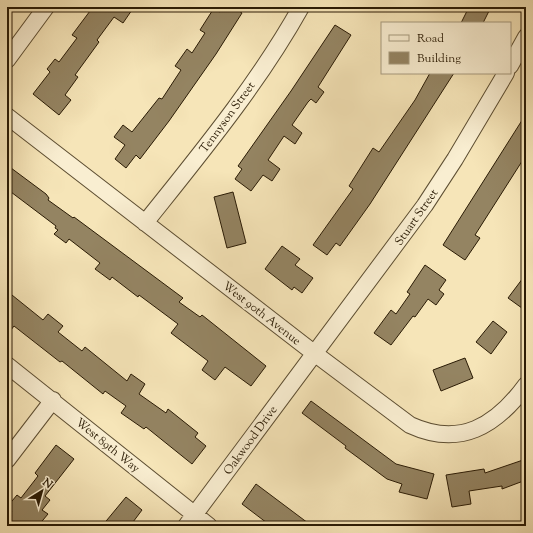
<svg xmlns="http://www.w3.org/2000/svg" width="533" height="533" font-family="'Sorts Mill Goudy',serif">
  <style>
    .building { fill: #948462; stroke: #2a1b05 }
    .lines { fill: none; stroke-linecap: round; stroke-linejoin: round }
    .minor-casing { stroke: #5d4e32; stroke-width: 18 }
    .minor { stroke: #f9eed1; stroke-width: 16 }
    .labels { text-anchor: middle; stroke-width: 4; stroke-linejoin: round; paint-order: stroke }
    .street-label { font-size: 12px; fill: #2a1b05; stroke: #f9eed1 }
  </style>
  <rect width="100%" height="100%" fill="#f6e5b8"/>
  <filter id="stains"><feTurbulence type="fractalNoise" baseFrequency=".005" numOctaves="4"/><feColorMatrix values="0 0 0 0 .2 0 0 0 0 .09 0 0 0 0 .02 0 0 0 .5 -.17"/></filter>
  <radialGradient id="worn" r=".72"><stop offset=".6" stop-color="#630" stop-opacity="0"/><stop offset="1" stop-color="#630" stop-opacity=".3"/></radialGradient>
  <path class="building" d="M93,7H134L123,23L114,17L97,40L99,42L75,75L78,77L65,95L71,100L59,115L33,94L50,72L47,69L55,59L59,62L77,38L72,35Z
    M224,7H233L242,13L216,54L169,121L140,159L136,155L126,168L115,159L125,145L114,137L123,125L132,132L159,98L162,99L181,70L175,66L187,49L192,53L205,33L200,30L214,8L220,12Z
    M469,7H491L483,23H461Z
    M335,25L351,35L318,87L324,92L316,103L311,99L308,102L292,125L302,133L295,144L284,136L268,160L280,169L272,181L263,175L251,191L235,179L242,169L238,166L291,91Z
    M430,73H454L370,204L340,246L336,243L327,255L313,245L353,189L349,186L373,148L379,152L415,100Z
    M526,114V155L475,235L480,238L465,260L443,245Z
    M7,165L46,194L49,198L48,200L73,218L74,217L183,298L179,302L200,317L202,315L266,366L251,386L225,367L215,380L202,370L208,361L171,333L178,324L139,295L138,297L112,277L110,280L95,269L100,263L69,239L66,243L54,234L58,230L55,228L56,226L7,189Z
    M233,192L246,243L227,248L214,197Z
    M282,246L300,259L295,265L313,278L302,293L294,287L292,290L265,269Z
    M425,265L446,280L439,290L444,294L436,305L428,299L415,317L413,316L391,345L374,333L391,310L396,314L410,294L407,292Z
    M526,274V311L508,298Z
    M7,291L43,320L48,314L63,326L58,332L82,351L85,347L127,381L131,374L145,384L139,394L166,413L168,409L198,433L195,437L206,446L192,464L146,427L144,429L121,413L126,406L105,391L103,394L62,361L60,362L14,326L7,335Z
    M493,321L507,332L491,354L476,342Z
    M465,358L473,378L441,391L433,370Z
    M311,401L396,464L434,474L427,499L399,492L402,484L387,479L345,448L346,446L302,413Z
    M56,445L74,459L45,496L50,500L42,510L48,514L38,526H7V517L12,511L7,507L17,495L21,498L38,476L35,473Z
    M526,459V480L502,489V486L469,491L471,504L452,507L446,475L484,469L485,473Z
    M256,484L312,526H271L242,504Z
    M126,497L142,510L130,526H102Z"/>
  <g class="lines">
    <defs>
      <path id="minor" d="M7,60L46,7
        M510,66L526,37
        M7,116L314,353L410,425C460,448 496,426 526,385
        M145,223C200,154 258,84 301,7
        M7,365L209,526
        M7,460L53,400
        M186,526L425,205L455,159L506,73"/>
    </defs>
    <use href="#minor" class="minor-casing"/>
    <use href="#minor" class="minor"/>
  </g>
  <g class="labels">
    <g class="street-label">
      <text transform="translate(227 117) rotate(-54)" y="4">Tennyson Street</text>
      <text transform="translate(416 217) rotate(-55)" y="4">Stuart Street</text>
      <text transform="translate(262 313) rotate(38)" y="4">West 90th Avenue</text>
      <text transform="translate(250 440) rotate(-54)" y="4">Oakwood Drive</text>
      <text transform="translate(108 445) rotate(39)" y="4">West 89th Way</text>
    </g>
  </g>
  <rect width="533" height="533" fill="none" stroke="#f6e5b8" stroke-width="24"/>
  <rect x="8" y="8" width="517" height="517" fill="none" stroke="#2a1b05" stroke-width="2"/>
  <rect x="12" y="12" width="509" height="509" fill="none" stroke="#2a1b05"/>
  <rect x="381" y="22" width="130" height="52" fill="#f9eed1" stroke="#a69a7f"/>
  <rect x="389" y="35" width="20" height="6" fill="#f9eed1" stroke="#a69a7f"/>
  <text x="417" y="42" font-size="12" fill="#2a1b05">Road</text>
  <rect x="389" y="52" width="20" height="12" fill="#948462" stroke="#a69a7f"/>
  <text x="417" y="62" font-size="12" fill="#2a1b05">Building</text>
  <g transform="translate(42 491) rotate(37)" stroke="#f9eed1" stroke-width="3" paint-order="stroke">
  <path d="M0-3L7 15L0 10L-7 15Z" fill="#2a1b05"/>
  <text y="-6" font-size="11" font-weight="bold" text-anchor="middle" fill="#2a1b05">N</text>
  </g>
  <rect width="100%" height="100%" filter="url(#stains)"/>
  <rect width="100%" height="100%" fill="url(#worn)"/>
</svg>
